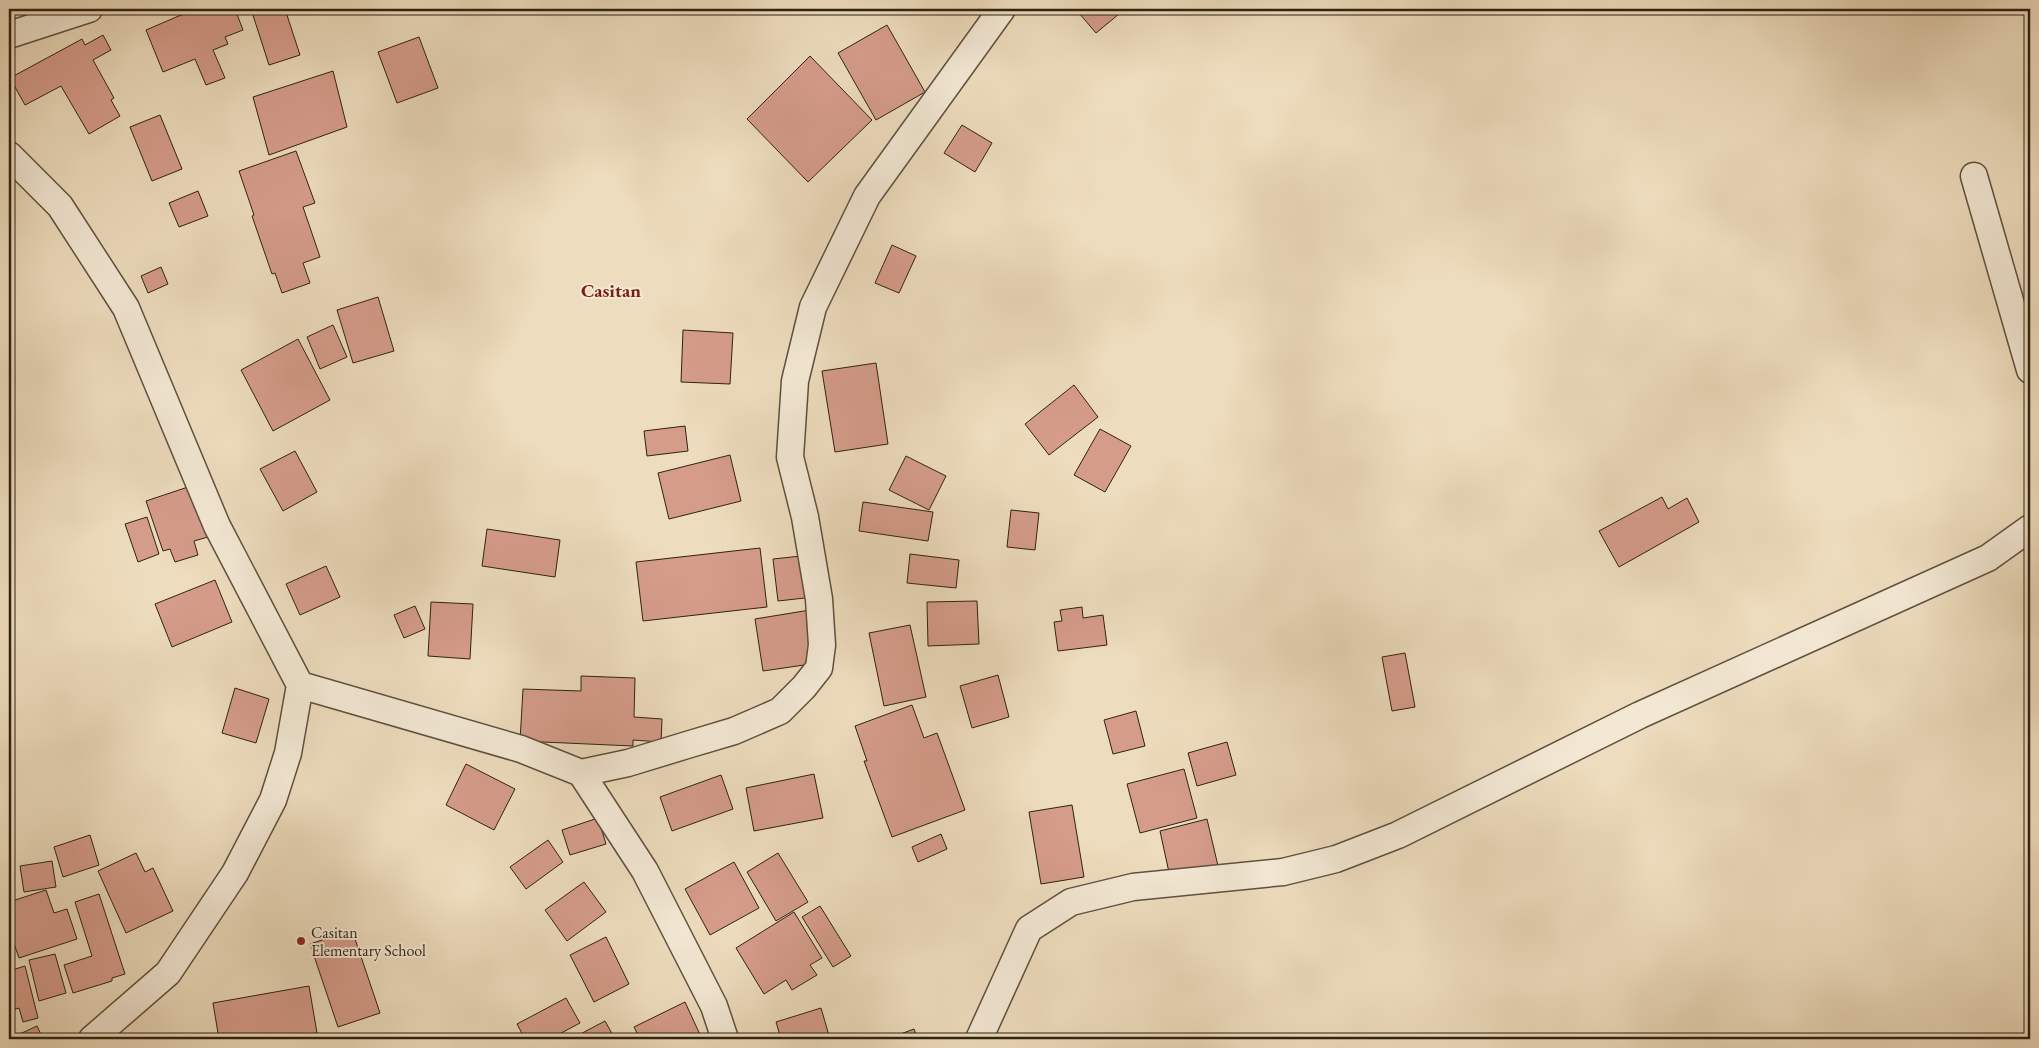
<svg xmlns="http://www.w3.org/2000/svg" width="2039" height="1048" font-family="'EB Garamond',serif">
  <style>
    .building { fill: #d59c8a; stroke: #2e2213 }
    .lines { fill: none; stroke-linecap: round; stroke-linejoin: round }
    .street-casing { stroke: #5e503e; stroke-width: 29 }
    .street { stroke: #f3e8d4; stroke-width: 26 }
    .poi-dot { fill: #8f2418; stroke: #f3e8d4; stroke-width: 2 }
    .labels { text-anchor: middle; stroke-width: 4; stroke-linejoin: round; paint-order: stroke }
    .poi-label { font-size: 16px; fill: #2e2213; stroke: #f3e8d4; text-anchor: start }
    .quarter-label { font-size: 19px; font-weight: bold; fill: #7a1f14; stroke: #f3e8d4 }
  </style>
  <rect width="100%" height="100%" fill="#eddcbd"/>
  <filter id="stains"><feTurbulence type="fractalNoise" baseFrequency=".004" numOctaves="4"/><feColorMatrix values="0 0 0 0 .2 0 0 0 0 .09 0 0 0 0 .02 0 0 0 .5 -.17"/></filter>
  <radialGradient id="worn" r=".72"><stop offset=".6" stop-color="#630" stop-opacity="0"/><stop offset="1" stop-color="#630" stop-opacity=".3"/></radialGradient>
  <path class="building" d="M195,9H235L243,30L225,37L228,44L213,50L225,78L206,85L195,59L163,72L146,30Z
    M251,9H285L300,55L269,65Z
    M1084,9H1125L1096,33L1079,13Z
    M887,25L925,92L876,120L838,53Z
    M103,35L111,50L93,60L114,98L111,100L120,116L89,134L61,86L25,105L10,78L82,39L85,45Z
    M419,37L438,88L397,103L378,52Z
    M810,56L872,120L808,182L747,119Z
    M333,71L347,127L269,155L253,97Z
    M160,115L182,169L152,181L130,127Z
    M962,125L992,143L975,172L944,153Z
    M296,151L315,203L303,207L320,257L303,263L310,283L282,293L275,273L272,274L252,216L254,215L239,171Z
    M198,191L208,216L179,227L169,203Z
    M892,245L916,256L899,293L875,283Z
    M161,267L168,284L148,293L141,276Z
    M378,297L394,351L353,363L337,310Z
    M333,325L347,357L320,369L307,337Z
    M683,330L733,333L730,384L681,382Z
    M298,339L330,400L273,431L241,370Z
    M876,363L888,444L835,452L822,371Z
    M1074,385L1098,417L1049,455L1025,424Z
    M685,426L688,451L647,456L644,431Z
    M1100,429L1131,446L1105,492L1074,475Z
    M295,451L317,492L283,511L260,469Z
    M730,455L741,501L669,519L658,473Z
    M906,456L946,476L929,510L889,490Z
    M191,486L208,537L194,541L198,555L175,562L170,549L163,551L146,501Z
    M1662,497L1668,509L1687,498L1699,522L1619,567L1599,531Z
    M863,502L933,512L928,541L859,531Z
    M1011,510L1039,513L1035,550L1007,547Z
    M147,517L159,554L138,562L125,524Z
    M487,529L560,540L555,577L482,566Z
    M760,548L767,607L643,621L636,562Z
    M910,554L959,560L956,588L907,583Z
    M801,556L805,598L778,601L773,559Z
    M326,566L340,597L300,615L286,584Z
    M215,580L232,622L172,647L155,604Z
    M977,601L979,644L928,646L927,602Z
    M431,602L473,604L470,659L428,656Z
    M415,606L425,629L404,638L394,615Z
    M1082,607L1083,618L1103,615L1107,645L1058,651L1054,622L1062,621L1060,610Z
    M810,610L818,663L763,671L755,619Z
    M910,625L926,697L884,706L869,633Z
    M1405,653L1415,707L1392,711L1382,657Z
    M998,675L1009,717L972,728L960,686Z
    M581,676L635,678L634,717L662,719L661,742L633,740V746L520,741L523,689L581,691Z
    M235,688L269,699L256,743L222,733Z
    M912,705L924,738L937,733L965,810L892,837L864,761H867L855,726Z
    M1136,711L1145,746L1113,754L1104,720Z
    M1227,742L1236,775L1197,786L1188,753Z
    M466,764L515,789L494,830L446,805Z
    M1184,769L1197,818L1140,833L1127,784Z
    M814,774L823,818L754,831L746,788Z
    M721,775L733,809L672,831L660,797Z
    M1072,805L1084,877L1041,884L1029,812Z
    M598,818L606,844L570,855L562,830Z
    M1207,819L1218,866L1170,877L1160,831Z
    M941,834L947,849L918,862L912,847Z
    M90,835L99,865L63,877L54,847Z
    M548,840L563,862L526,889L510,867Z
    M136,853L145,872L153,868L173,911L126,933L98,871Z
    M778,853L808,902L776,921L747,872Z
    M52,861L56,887L24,892L20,866Z
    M734,862L759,908L710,935L685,889Z
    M584,882L606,912L567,941L545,910Z
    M46,890L54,913L67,909L77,939L19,958L9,929V902Z
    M99,894L125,974L112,978V981L73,993L64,965L92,956L75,902Z
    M820,906L851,956L833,967L802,917Z
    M794,912L822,958L810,965L817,975L792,990L786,980L764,994L736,948Z
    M352,930L380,1013L338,1027L310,944Z
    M606,937L629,984L594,1002L570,955Z
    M55,954L66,993L39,1001L29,960Z
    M25,966L38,1018L23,1022L19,1008L9,1011V981L11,980L9,971Z
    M309,986L317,1033L283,1039H219L213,1003Z
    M566,998L580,1023L550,1039H525L517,1024Z
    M685,1002L702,1039H640L634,1027Z
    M821,1008L830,1039H781L776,1022Z
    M605,1021L615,1039H571Z
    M37,1026L43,1039H9Z
    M914,1029L918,1039H887Z"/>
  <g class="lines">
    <defs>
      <path id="street" d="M9,35L89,9
        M9,155L60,206L126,308L217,526L300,685L288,753L273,800L235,873L168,973L92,1039
        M1974,176L2030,370
        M300,685L521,749L581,773
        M725,1039L714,1006L645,871L581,773L628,763L687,745L734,731L780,711L804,687L819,668L822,645L819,599L805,517L790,457L795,381L813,307L867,196L1002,9
        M979,1039L1029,929L1071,902L1133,887L1283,872L1336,859L1398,835L1640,715L1988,558L2030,528"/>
    </defs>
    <use href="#street" class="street-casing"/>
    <use href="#street" class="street"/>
  </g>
  <circle class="poi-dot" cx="301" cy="941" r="5"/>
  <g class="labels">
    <g class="poi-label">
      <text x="311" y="938">Casitan<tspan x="311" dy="18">Elementary School</tspan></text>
    </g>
    <g class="quarter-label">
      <text x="611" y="297">Casitan</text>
    </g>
  </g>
  <rect width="2039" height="1048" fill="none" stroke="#eddcbd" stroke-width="30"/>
  <rect x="10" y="10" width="2019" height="1028" fill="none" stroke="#2e2213" stroke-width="2.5"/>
  <rect x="15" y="15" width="2009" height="1018" fill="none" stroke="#2e2213"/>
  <rect width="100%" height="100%" filter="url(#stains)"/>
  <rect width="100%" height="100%" fill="url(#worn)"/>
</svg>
